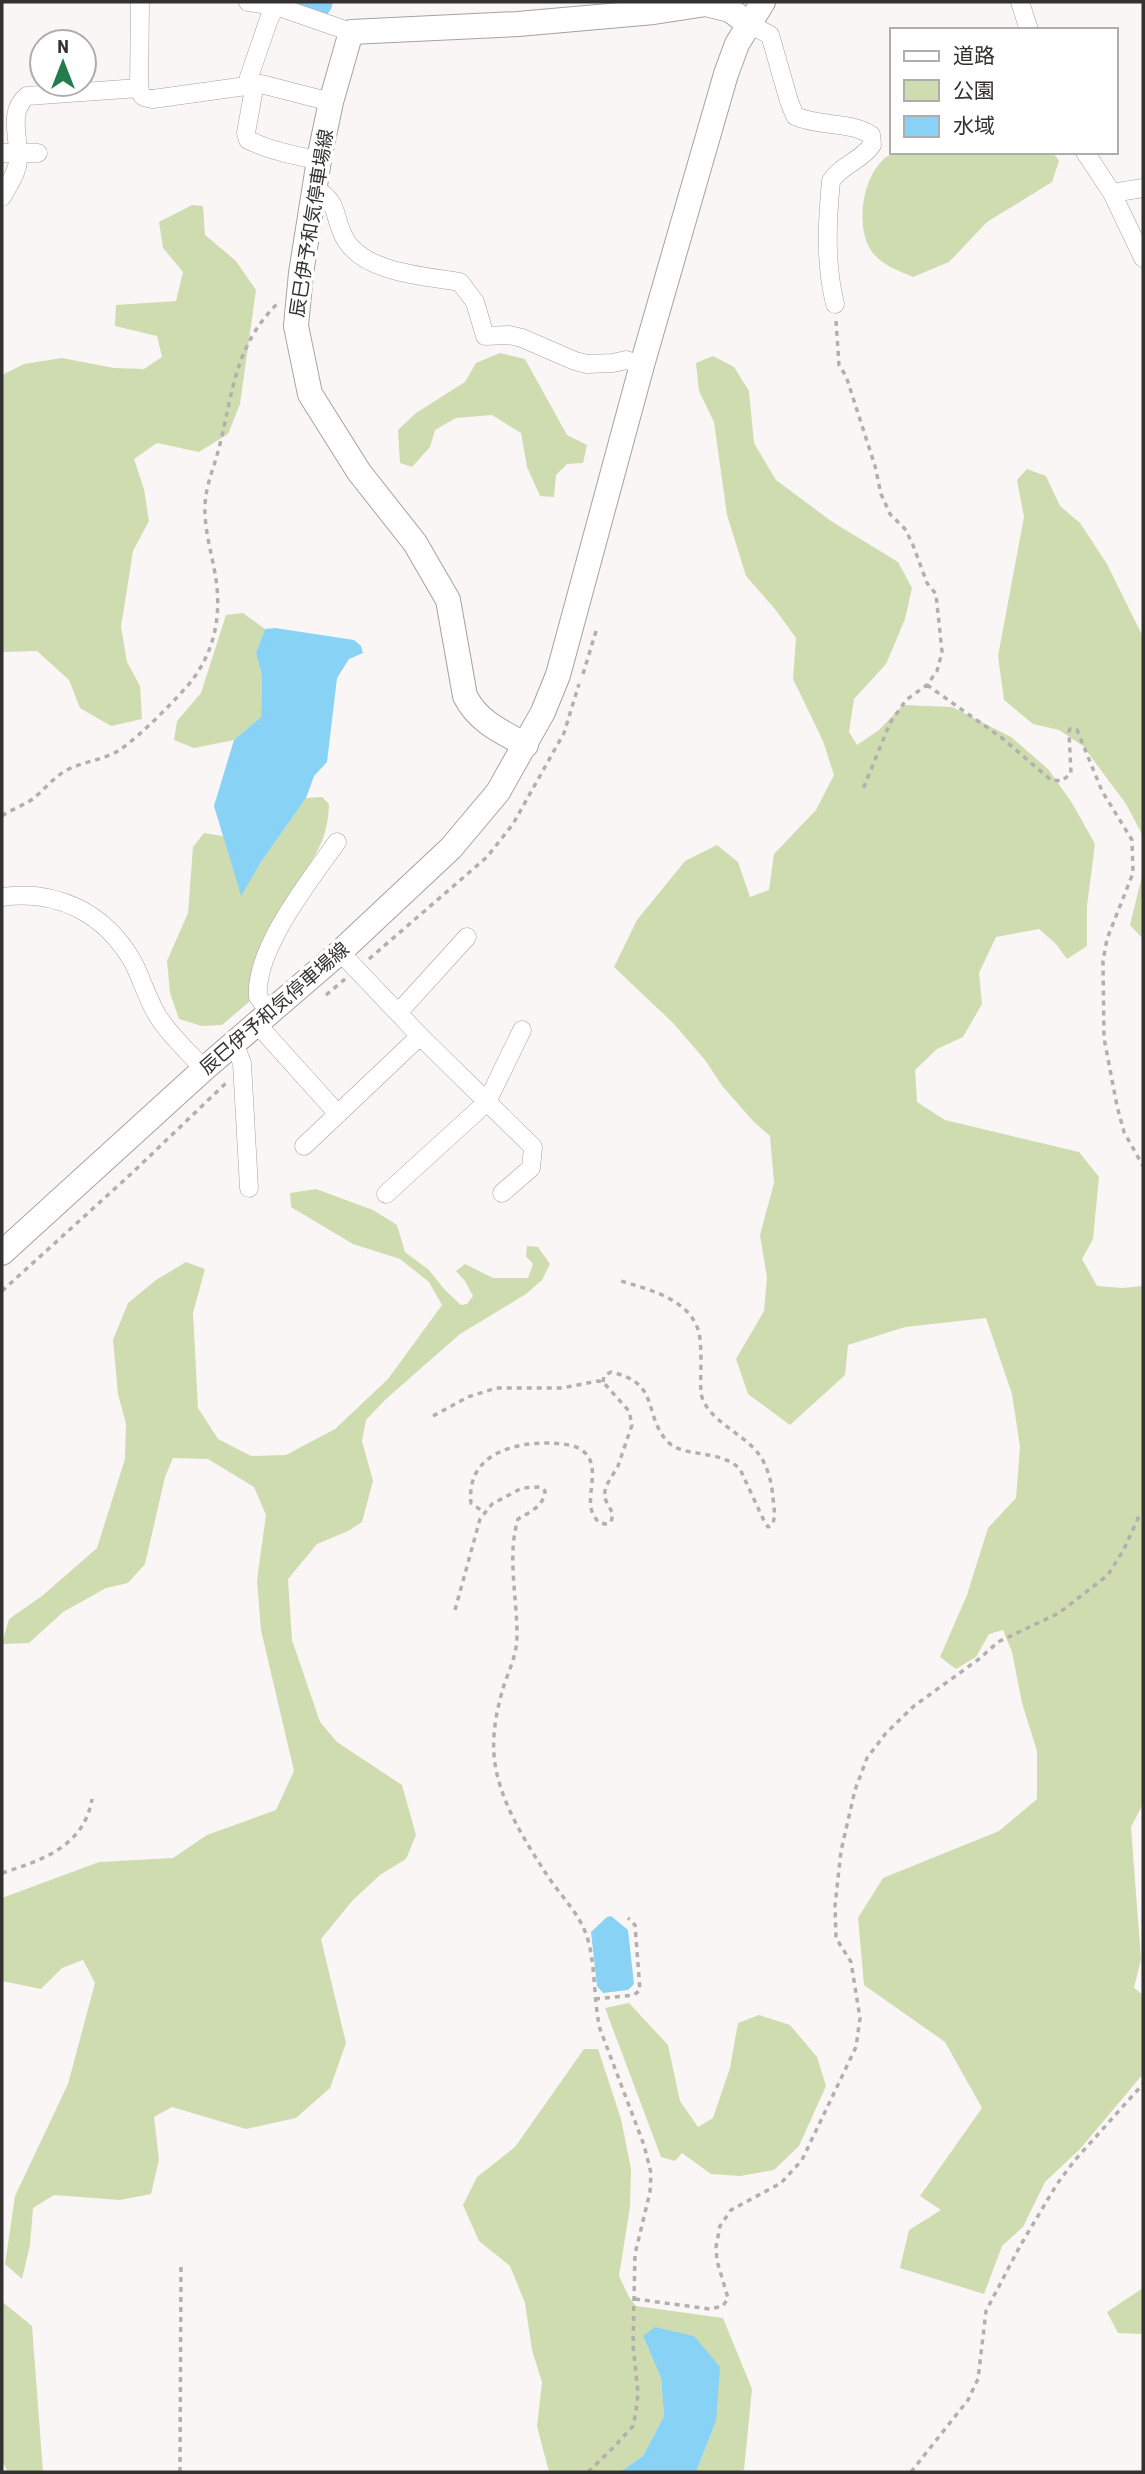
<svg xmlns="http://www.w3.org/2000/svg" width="1145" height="2474" font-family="'Roboto Condensed','Noto Sans JP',sans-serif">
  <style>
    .green { fill: #cfdcb0 }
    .water { fill: #88d2f6 }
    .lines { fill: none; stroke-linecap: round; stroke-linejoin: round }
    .river { stroke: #88d2f6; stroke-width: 33 }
    .minor-casing { stroke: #a6a2a1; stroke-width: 19 }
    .secondary-casing { stroke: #a6a2a1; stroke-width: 26 }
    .path { stroke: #b2afae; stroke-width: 3.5; stroke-dasharray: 5 5; stroke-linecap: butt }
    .minor { stroke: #fff; stroke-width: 18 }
    .secondary { stroke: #fff; stroke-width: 24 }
    .labels { text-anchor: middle; stroke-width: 7; stroke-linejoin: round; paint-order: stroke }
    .street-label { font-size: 19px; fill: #333231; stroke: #fff }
  </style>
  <rect width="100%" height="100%" fill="#faf6f5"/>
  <path class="green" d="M897,152H1053L1059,161L1052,182L987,222L949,262L913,277C899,271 882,265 872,252C855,228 862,179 883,160C886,156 893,154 897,152Z
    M192,205L203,206L205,235L236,261L256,290L240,404L228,434L199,452L157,443L134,459L144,489L149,521L133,551L121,627L127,662L140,686L142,719L111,726L80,708L69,680L37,651L2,652V375L24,364L62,358L114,368L144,369L162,357L157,336L115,326L116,305L176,301L183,272L163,248L159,222Z
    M500,353L525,359L567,435L587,445L583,463L567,464L556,475L554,497L540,496L527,467L521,433L492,415L456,418L435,430L430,447L412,467L400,463L398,430L416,413L465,382L476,363Z
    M713,356L734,367L749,391L754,443L776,480L831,521L898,562L912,588L905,619L886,664L854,699L849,732L857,745L879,730L903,705L952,707L1011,737L1048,769L1072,803L1095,844L1087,906V946L1067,959L1056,944L1039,929L996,937L979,973L982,1004L963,1037L937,1049L915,1070L917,1102L945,1120L1079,1152L1099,1177L1093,1239L1082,1259L1097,1286L1123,1288L1143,1286V1804L1131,1827L1141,1959L1134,1988L1143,1995V2074L1080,2149L1045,2182L1023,2227L1002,2246L984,2294L900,2268L909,2230L941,2210L920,2196L982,2108L945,2042L864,1985L858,1918L883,1878L999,1831L1037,1799V1751L1022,1703L1012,1652L1003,1630L989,1634L976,1657L956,1669L940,1657L967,1595L988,1528L1016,1498L1020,1447L1012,1394L986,1318L905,1327L848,1345L845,1375L790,1425L748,1394L736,1359L764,1311L767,1277L760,1235L774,1183L770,1136L754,1122L723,1087L705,1060L673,1023L614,967L637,920L685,861L717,845L738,862L750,897L769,890L774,854L816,810L834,775L823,741L793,679L796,638L775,609L746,576L727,515L714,422L699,391L696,363Z
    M1027,469L1046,476L1060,506L1080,523L1107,564L1143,637V836L1126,804L1083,746L1059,730L1033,724L1004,700L998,656L1024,517L1017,480Z
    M243,613L265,629L256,653L262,676L261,717L234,740L194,748L174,740L177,721L201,693L226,615Z
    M322,797L329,804C328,845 310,862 288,896C267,928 252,962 250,1001L222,1025L202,1026L179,1019L170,993L167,961L188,913L193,847L204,833L223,836L241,895L261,862L306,798Z
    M1143,872V939L1130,925Z
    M316,1189L373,1210L397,1225L405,1252L429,1270L444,1289L461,1305L467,1304L473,1296L465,1281L456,1271L465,1264L493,1278H528L533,1264L526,1256L527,1246L538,1247L550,1264L542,1280L526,1294L460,1334L386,1399L366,1420L362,1441L373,1481L362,1522L348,1531L317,1544L288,1579L292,1640L320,1722L337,1742L402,1785L416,1835L406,1859L380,1875L352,1901L321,1939L346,2043L330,2088L296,2118L246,2129L172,2107L154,2117L159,2160L151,2194L120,2200L54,2195L33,2208L30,2245L22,2279L5,2264L15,2196L68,2084L95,1983L83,1960L62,1968L41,1989L2,1981V1898L99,1862L173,1858L207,1835L276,1810L294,1771L261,1630L257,1580L266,1515L254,1487L208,1459L173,1458L165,1477L145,1564L128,1583L106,1588L63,1612L29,1643L2,1644L9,1619L42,1596L97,1548L125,1459L126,1424L118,1394L113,1340L128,1303L156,1280L186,1262L205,1269L193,1313L198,1408L218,1439L251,1456L286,1455L335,1429L388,1379L442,1305L429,1282L400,1259L353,1244L291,1207L290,1193Z
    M629,2003L668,2045L680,2101L698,2127L713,2118L730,2068L738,2023L759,2015L790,2025L817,2057L826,2086L799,2146L774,2170L740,2176L711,2174L682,2153L675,2161L661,2157L605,2008Z
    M584,2049H598L621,2119L631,2169L630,2207L619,2276L629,2297L636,2306L723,2318L752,2389L744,2470L738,2472H696L716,2421L643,2336L661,2378L664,2416L643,2456L620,2472H549L537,2426L542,2382L532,2350L525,2303L510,2266L479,2241L463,2205L477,2177L515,2147Z
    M1143,2288V2334L1118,2333L1107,2312Z
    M4,2303L32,2326L43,2472H8L2,2461V2305Z"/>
  <path class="water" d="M275,628L354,640L361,646L363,653L349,659L337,678L327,762L314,776L306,798L261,862L241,896L214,806L234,740L261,717L262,676L256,653L265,629Z
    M611,1916L628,1930L634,1984L628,1990L603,1993L597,1986L591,1932L607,1917Z
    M655,2327L694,2336L720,2367L716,2421L696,2472H620L643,2456L664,2416L661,2378L643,2336Z"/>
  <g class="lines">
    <path class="river" d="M303,2H316"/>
    <defs>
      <path id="minor" d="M248,2L276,6L351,32
        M278,2L269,19L249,77L253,94L246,133L248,140C271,151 294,156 319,160
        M1020,2L1029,30
        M749,24L770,35L789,101L795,116C819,127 850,121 871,135L872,145C861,161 841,165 831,181C827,223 825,263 835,304
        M139,88C141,97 144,98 153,99L261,84L331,102
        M1085,152L1112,193L1143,258
        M2,153H38
        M315,188C340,204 332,213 344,237C362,273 425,276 460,282L475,302L485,336L509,335L522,338L575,361L587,364L613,363L626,360L642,365
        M1112,193L1143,188
        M2,197C8,186 17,173 18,161C20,138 7,112 27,96L139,88L140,2
        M2,897C57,889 105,913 133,962C143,981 148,1003 161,1021C173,1038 190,1054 204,1069
        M340,952L420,1036L533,1147L531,1168L502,1193
        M270,1012L258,997C254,950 310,880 337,842
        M398,1013L467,937
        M257,1024L338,1114
        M234,1043L242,1063L249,1188
        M304,1146L420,1036
        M386,1194L487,1102L522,1030"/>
      <path id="secondary" d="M526,745C502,732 478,722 465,696L448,600L415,543L359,472L310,394L296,326L301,273L320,154L331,102L351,32L518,24L654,12L706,4L730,10L749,24
        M2,1253L204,1069L340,952L451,848L498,792L543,712L558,675L642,365L726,74L737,44L763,2"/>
    </defs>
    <use href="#minor" class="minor-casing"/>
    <use href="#secondary" class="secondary-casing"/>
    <path class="path" d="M836,321L839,365L846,376L875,466L881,494L890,514L905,529L913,545L927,583L936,594L942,652L937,671L927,685L906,700L890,723L863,789
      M583,674L597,628
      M927,685L1002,738L1051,780L1062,781L1071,773L1069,732L1070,729L1077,730L1102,791L1132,840L1133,873L1107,939L1103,961L1104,1038L1117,1106L1124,1132L1143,1166
      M2,816C12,809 25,805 34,798C45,789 54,777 67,770C84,761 105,760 121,749C140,736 179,697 193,679C218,645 222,607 214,568C210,547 204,526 205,505C206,484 214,468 219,448C233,393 234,347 277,304
      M369,959L487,857L513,824L564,733L579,684
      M326,995L345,979
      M2,1291L131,1174L226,1083
      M603,1382L604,1376L611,1372C660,1383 643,1412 666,1440C682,1459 719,1448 740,1469L765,1523L768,1527L772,1525C776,1517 774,1508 773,1498C772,1483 767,1463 757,1452C740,1431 708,1421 701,1394C700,1376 702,1357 700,1339C696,1301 651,1290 621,1281
      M433,1416L468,1397L496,1388H562L598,1381L603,1382L629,1411L632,1425L618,1466L606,1486L604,1497L613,1514L611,1522L605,1524L598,1522C595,1517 591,1512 591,1507C588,1490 600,1464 583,1451C575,1444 561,1444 552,1443C512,1442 466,1455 471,1503L485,1513
      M455,1610L480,1519L492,1504L522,1488L541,1487L545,1491C544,1506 530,1512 518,1519C507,1555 517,1597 517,1635C517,1653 511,1666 505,1682C498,1704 492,1731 494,1755C497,1796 523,1838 545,1872C558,1893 577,1910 586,1934C596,1961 593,1999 600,2029L644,2145L651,2173L650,2192L635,2254L633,2345L638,2393L636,2412L633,2426L614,2447L588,2472
      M2,1873C43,1860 84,1846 92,1799
      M595,1999L634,1995L640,1990L635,1925L628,1918
      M635,2299L710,2309L723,2306L728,2298L717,2261L716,2247L720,2226L731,2210L781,2183L802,2160L856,2047L860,2018L851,1962L836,1938L835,1906L841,1851L855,1790L867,1758L886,1733L914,1706L979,1659L998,1642L1059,1613L1108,1575L1124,1549L1140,1514
      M180,2472L181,2266
      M911,2472L968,2400L978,2379L986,2311L1020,2246L1057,2184L1075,2160L1143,2084"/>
    <use href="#minor" class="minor"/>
    <use href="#secondary" class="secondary"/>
  </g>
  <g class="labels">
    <g class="street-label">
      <text transform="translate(311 223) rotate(-81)" y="7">辰巳伊予和気停車場線</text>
      <text transform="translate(274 1008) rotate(-41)" y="7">辰巳伊予和気停車場線</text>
    </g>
  </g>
  <rect width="1145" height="2474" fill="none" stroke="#333231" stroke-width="7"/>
  <rect x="890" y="28" width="228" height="126" fill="#ffffff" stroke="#adadad" stroke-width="2"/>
  <rect x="904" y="51" width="35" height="10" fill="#ffffff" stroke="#adadad" stroke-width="2"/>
  <text x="953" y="63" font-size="21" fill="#333231">道路</text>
  <rect x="904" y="80" width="35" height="21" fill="#cfdcb0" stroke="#adadad" stroke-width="2"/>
  <text x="953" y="98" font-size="21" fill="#333231">公園</text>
  <rect x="904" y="116" width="35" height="21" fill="#88d2f6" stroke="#adadad" stroke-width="2"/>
  <text x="953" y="133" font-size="21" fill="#333231">水域</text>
  <g transform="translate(63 63)"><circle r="33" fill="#ffffff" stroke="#adadad" stroke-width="2"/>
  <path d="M0-5L12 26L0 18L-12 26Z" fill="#257b4e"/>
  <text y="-10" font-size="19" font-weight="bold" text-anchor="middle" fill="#333231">N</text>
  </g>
</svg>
